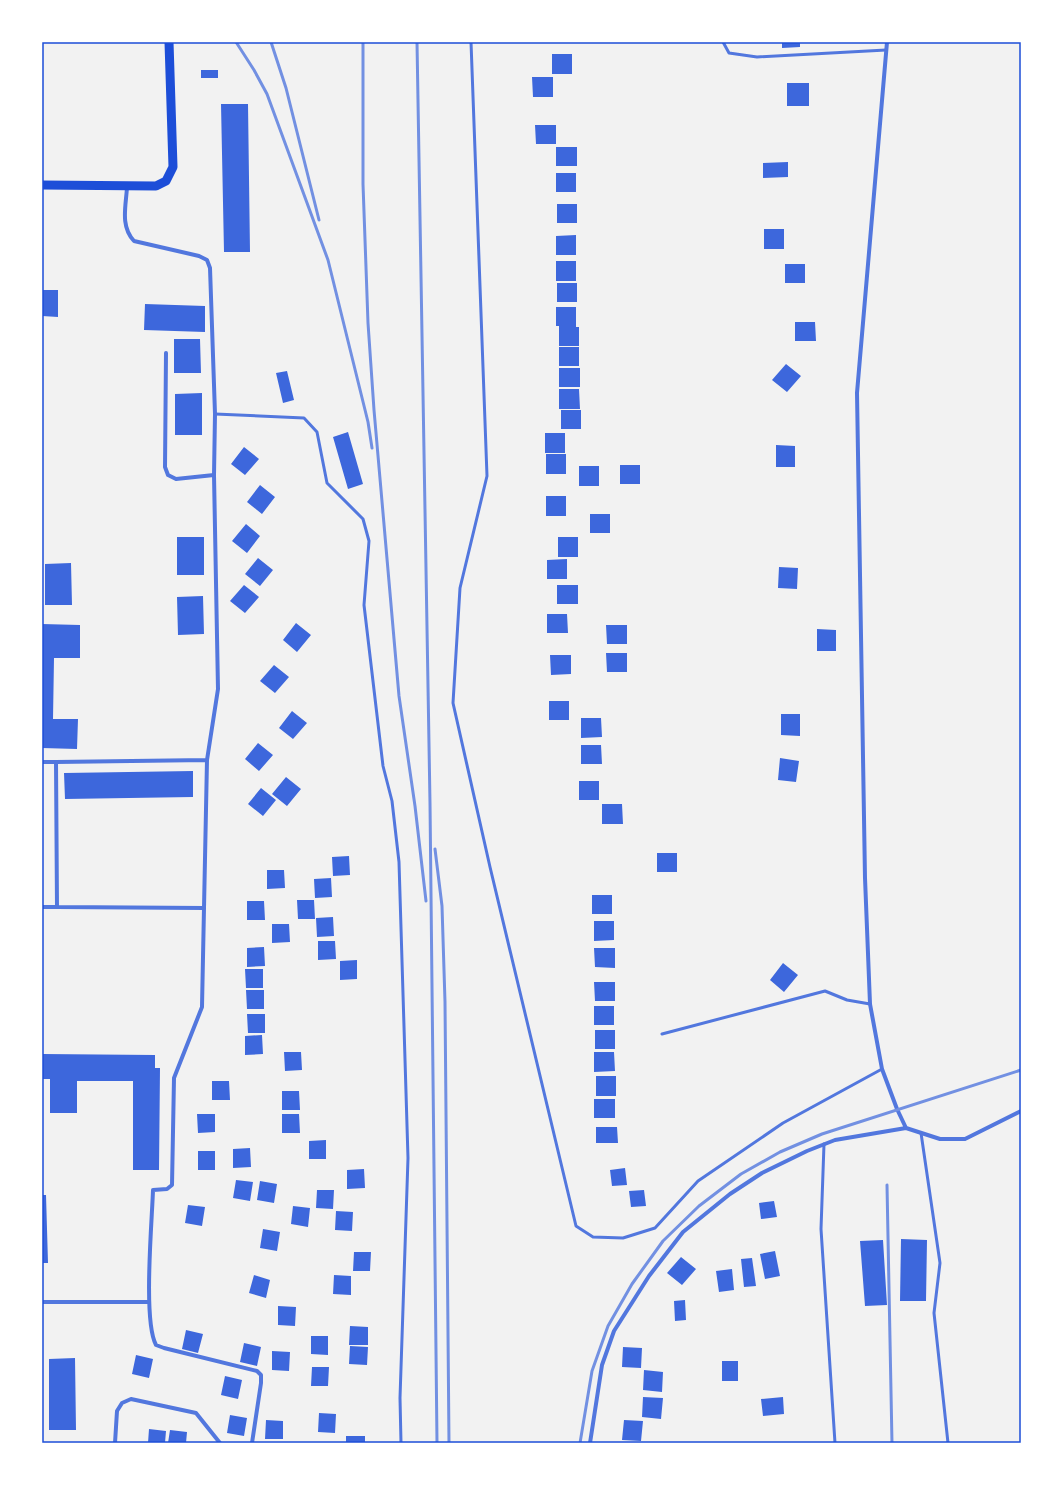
<svg xmlns="http://www.w3.org/2000/svg" width="1063" height="1485" font-family="'Roboto Condensed',sans-serif">
  <style>
    .building { fill: #3d67dc }
    .lines { fill: none; stroke-linecap: round; stroke-linejoin: round }
    .service { stroke: #5277de; stroke-width: 3 }
    .minor { stroke: #5277de; stroke-width: 4 }
    .trunk { stroke: #1d4ed8; stroke-width: 9 }
    .rail { stroke: #7290e2; stroke-width: 3 }
    .neatline { fill: none; stroke: #1d4ed8; stroke-width: 1.5 }
  </style>
  <rect width="100%" height="100%" fill="#f2f2f2"/>
  <path class="building" d="M782,42H800V47L782,48Z
    M552,54H572V74H552Z
    M201,70H218V78H201Z
    M532,77H553V97H533Z
    M787,83H809V106H787Z
    M221,104H248L250,252H224Z
    M535,125H556V144H536Z
    M556,147H577V166H556Z
    M788,162V177L763,178V163Z
    M556,173H576V192H556Z
    M557,204H577V223H557Z
    M764,229H784V249H764Z
    M576,235V255H556V236Z
    M556,261H576V281H556Z
    M785,264H805V283H785Z
    M557,283H577V302H557Z
    M43,290H58V317L42,316Z
    M145,304L205,306V332L144,330Z
    M556,307H576V327H579V346H559V326H556Z
    M795,322H815L816,341H795Z
    M174,339H200L201,373H174Z
    M559,347H579V366H559Z
    M786,364L801,376L787,392L772,380Z
    M559,368H580V387H559Z
    M287,371L294,400L283,403L276,373Z
    M559,389H579L580,409H559Z
    M202,393V435H175V394Z
    M561,410H581V429H561Z
    M348,432L363,484L348,489L333,437Z
    M545,433H565V453H545Z
    M776,445L795,446V467H776Z
    M244,447L259,459L245,475L231,464Z
    M546,454H566V474H546Z
    M620,465H640V484H620Z
    M579,466H599V486H579Z
    M260,485L275,497L262,514L247,502Z
    M546,496H566V516H546Z
    M590,514H610V533H590Z
    M246,524L260,536L247,553L232,541Z
    M177,537H204V575H177Z
    M558,537H578V557H558Z
    M258,558L273,570L260,586L245,574Z
    M567,559V579H547V560Z
    M71,563L72,605H45V564Z
    M779,567L798,568L797,589L778,588Z
    M244,585L259,597L245,613L230,601Z
    M557,585H578V604H557Z
    M203,596L204,634L178,635L177,597Z
    M547,614H567L568,633H547Z
    M296,623L311,635L297,652L283,640Z
    M42,624L80,625V658H54L53,719H78L77,749L42,748Z
    M606,625H627V644H607Z
    M817,629L836,630V651H817Z
    M606,653H627V672H607Z
    M550,655H571V674L551,675Z
    M274,665L289,677L275,693L260,681Z
    M549,701H569V720H549Z
    M292,711L307,723L293,739L279,728Z
    M781,714H800V736L781,735Z
    M581,718H601L602,737L581,738Z
    M258,743L273,755L259,771L245,759Z
    M581,745H601L602,764H581Z
    M780,758L799,761L796,782L778,780Z
    M193,771V797L65,799L64,773Z
    M286,777L301,789L287,806L272,794Z
    M579,781H599V800H579Z
    M261,788L276,800L263,816L248,804Z
    M602,804H622L623,824H602Z
    M657,853H677V872H657Z
    M349,856L350,875L333,876L332,857Z
    M267,870H284L285,888L267,889Z
    M331,878L332,897L315,898L314,879Z
    M592,895H612V914H592Z
    M297,900H314L315,919H298Z
    M247,901H264L265,920H247Z
    M333,917L334,936L317,937L316,918Z
    M594,921H614V940L594,941Z
    M272,924H289L290,942L272,943Z
    M318,941H335L336,959L318,960Z
    M264,947L265,966L247,967V948Z
    M594,948H615V968L595,967Z
    M357,960V979L340,980V961Z
    M783,963L798,975L784,992L770,980Z
    M245,969H263V988H246Z
    M594,982H615V1001H595Z
    M246,990H264V1009H247Z
    M594,1006H614V1025H594Z
    M247,1014H265V1033H248Z
    M595,1030H615V1049H595Z
    M262,1035L263,1054L245,1055V1036Z
    M284,1052H301L302,1070L285,1071Z
    M594,1052H614L615,1071L594,1072Z
    M42,1054L155,1055V1068H160L159,1170H133V1081H77V1113H50V1079H42Z
    M596,1076H616V1096H596Z
    M212,1081H229L230,1100H212Z
    M282,1091H299L300,1110H282Z
    M594,1099H615V1118H594Z
    M197,1114H215V1132L198,1133Z
    M282,1114H299L300,1133H282Z
    M596,1127H617L618,1143H596Z
    M326,1140V1159H309V1141Z
    M250,1148L251,1167L233,1168V1149Z
    M198,1151H215V1170H198Z
    M625,1168L627,1185L612,1186L610,1170Z
    M364,1169L365,1188L347,1189V1170Z
    M236,1180L253,1182L250,1201L233,1198Z
    M260,1181L277,1184L274,1203L257,1200Z
    M317,1190H334L333,1209L316,1208Z
    M644,1190L646,1206L631,1207L629,1191Z
    M42,1195H46L48,1263H42Z
    M774,1201L777,1217L761,1219L759,1203Z
    M188,1205L205,1207L202,1226L185,1223Z
    M293,1206L310,1208L308,1227L291,1224Z
    M336,1211L353,1212L352,1231L335,1230Z
    M263,1229L280,1232L277,1251L260,1248Z
    M901,1239L927,1240L926,1301H900Z
    M883,1240L887,1305L865,1306L860,1241Z
    M775,1251L780,1276L765,1279L760,1254Z
    M354,1252H371L370,1271H353Z
    M681,1257L696,1269L682,1285L667,1273Z
    M752,1258L756,1286L744,1287L741,1259Z
    M732,1269L734,1290L719,1292L716,1271Z
    M254,1275L270,1280L266,1298L249,1293Z
    M334,1275L351,1276V1295L333,1294Z
    M685,1300L686,1320L675,1321L674,1301Z
    M278,1306L296,1307L295,1326L278,1325Z
    M350,1326L368,1327V1345H349Z
    M186,1330L203,1334L198,1353L182,1349Z
    M311,1336H328V1355L311,1354Z
    M244,1343L261,1347L257,1366L240,1362Z
    M350,1346L368,1347L367,1365L349,1364Z
    M623,1347L642,1348L641,1368L622,1367Z
    M272,1351L290,1352L289,1371L272,1370Z
    M136,1355L153,1359L149,1378L132,1374Z
    M75,1358L76,1430H49V1359Z
    M722,1361H738V1381H722Z
    M312,1367H329L328,1386H311Z
    M644,1370L663,1372L662,1392L643,1390Z
    M225,1376L242,1380L238,1399L221,1395Z
    M643,1397L663,1398L661,1419L642,1417Z
    M783,1397L784,1414L763,1416L761,1399Z
    M319,1413L336,1414L335,1433L318,1432Z
    M230,1415L247,1418L244,1436L227,1433Z
    M266,1420L283,1421V1439H265Z
    M624,1420L643,1421L641,1441L622,1440Z
    M149,1429L166,1431L165,1443H148Z
    M170,1430L187,1432L186,1443H168Z
    M346,1436H365V1443H346Z"/>
  <g class="lines">
    <path class="service" d="M471,42L487,476L460,588L453,703L490,867L576,1226L593,1237L623,1238L655,1228L698,1181L783,1123L882,1069
      M723,42L729,53L757,57L886,50
      M215,414L304,418L317,432L327,483L363,519L369,541L364,605L383,766L392,801L399,862L408,1158L400,1398L401,1443
      M662,1034L825,991L847,1000L870,1004
      M921,1133L940,1263L934,1313L948,1443
      M824,1144L821,1229L835,1443"/>
    <path class="minor" d="M887,42L857,393L865,878L870,1004L882,1069L897,1109L906,1128L940,1139H965L1021,1111
      M127,187C126,206 120,226 134,241L199,256L207,260L210,268L215,414L214,475L218,689L207,760L202,1007L174,1078L172,1185L167,1189L153,1190C152,1222 143,1321 156,1345L164,1348L257,1371L261,1375V1383L252,1443
      M166,353L165,467L168,475L176,479L214,475
      M42,762H56L57,907H42
      M56,762L207,760
      M57,907L204,908
      M42,1302H149
      M115,1443L117,1411L122,1403L131,1399L196,1413L220,1443
      M590,1443L602,1365L614,1331L649,1276L683,1232L730,1194L762,1173L807,1151L835,1140L906,1128"/>
    <path class="trunk" d="M42,185L156,186L166,181L173,167L169,42"/>
    <path class="rail" d="M236,42L254,70L267,94L328,260L368,422L372,448
      M271,42L286,88L319,220
      M363,42V184L368,323L374,410L399,696L415,806L426,901
      M417,42L430,803L437,1443
      M435,849L442,906L445,1002L449,1443
      M887,1185L892,1443
      M580,1443L592,1371L608,1326L632,1284L663,1241L699,1206L741,1174L780,1152L822,1134L1021,1070"/>
  </g>
  <rect width="1063" height="1485" fill="none" stroke="#ffffff" stroke-width="86"/>
  <rect x="43" y="43" width="977" height="1399" class="neatline"/>
</svg>
